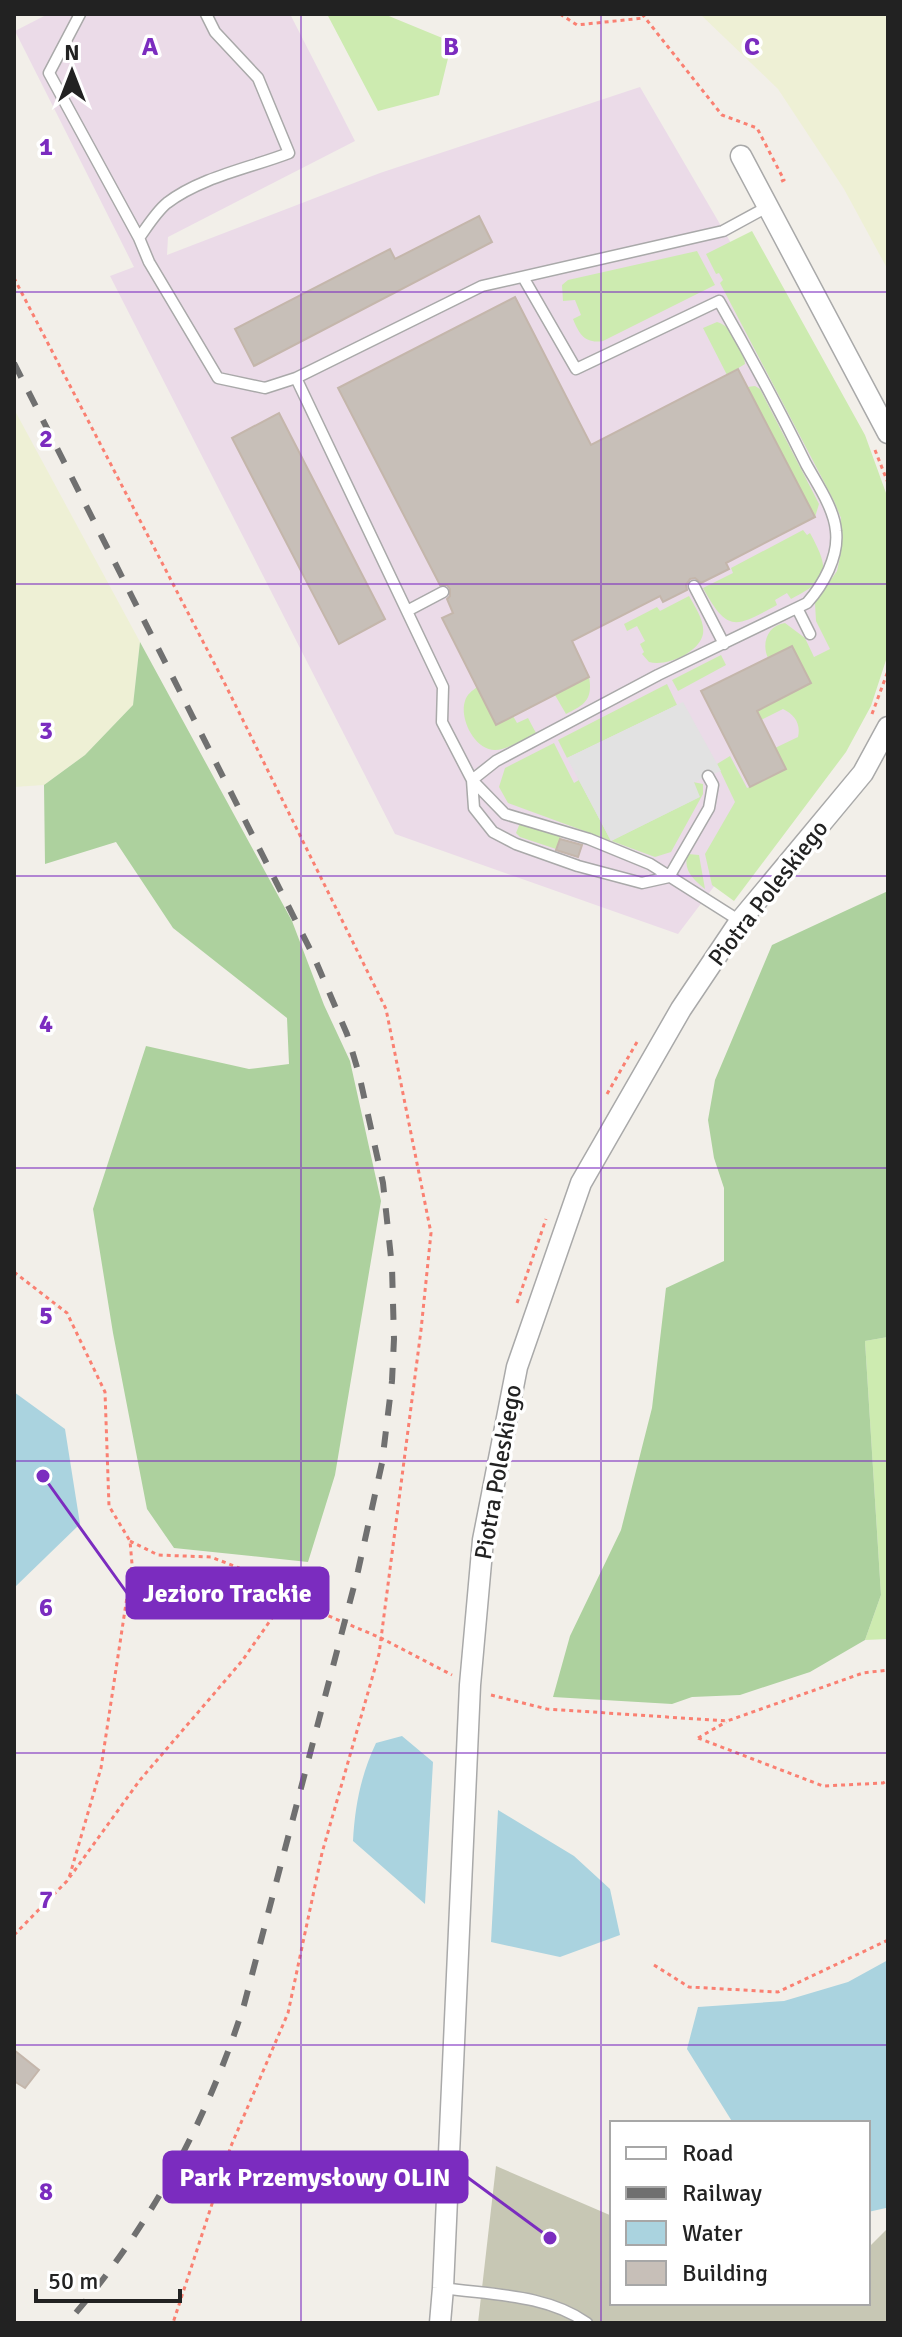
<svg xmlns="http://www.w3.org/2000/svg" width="902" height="2337" font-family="Signika,sans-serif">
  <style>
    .industrial { fill: #ebdbe8 }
    .construction { fill: #c7c7b4 }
    .farmland { fill: #eef0d5 }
    .grass { fill: #cdebb0 }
    .forest { fill: #add19e }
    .parking { fill: #e2e2e2 }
    .water { fill: #aad3df }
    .building { fill: #c7bfb8; stroke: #c4b6ab; stroke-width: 2 }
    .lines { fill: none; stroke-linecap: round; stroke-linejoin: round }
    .service-casing { stroke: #a9a9a9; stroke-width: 13 }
    .minor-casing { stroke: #a9a9a9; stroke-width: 23 }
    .path { stroke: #fa8072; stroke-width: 3; stroke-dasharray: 4 4; stroke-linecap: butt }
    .service { stroke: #fff; stroke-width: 10 }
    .minor { stroke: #fff; stroke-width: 20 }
    .rail { stroke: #707070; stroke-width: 6; stroke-dasharray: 16 16; stroke-linecap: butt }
    .grid { fill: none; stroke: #7b2cbf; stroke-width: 2; stroke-opacity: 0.55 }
    .labels { text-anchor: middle; stroke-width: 7; stroke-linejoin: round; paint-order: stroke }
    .street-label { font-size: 24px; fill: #222; stroke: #fff }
    .grid-label { font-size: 26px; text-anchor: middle; font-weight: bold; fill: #7b2cbf; stroke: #fff; stroke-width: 7; stroke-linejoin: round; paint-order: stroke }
    .leader { fill: none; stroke: #7b2cbf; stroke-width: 3 }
    .callout-dot { fill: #7b2cbf; stroke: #fff; stroke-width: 3 }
    .callout { fill: #7b2cbf; stroke: #7b2cbf; stroke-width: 3 }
    .callout-label { font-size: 26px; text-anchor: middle; font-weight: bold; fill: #fff }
  </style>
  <rect width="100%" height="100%" fill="#f2efe9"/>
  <path class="industrial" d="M48,14H290L355,141L168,237L167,255L380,173L640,87L854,454L835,727L678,934L395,834L110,276L134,267L15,31Z"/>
  <path class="construction" d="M496,2166L612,2216V2303H868V2248L888,2228V2323H478Z"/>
  <path class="farmland" d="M700,14H888V270L844,189L778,89Z
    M14,409L140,642L133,705L85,755L44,785L14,787Z"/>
  <path class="grass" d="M327,14H384L452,42L439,95L378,111Z
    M752,231L865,435L886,493L888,654L871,706L846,752L734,901L712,885L705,854L735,802L717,764L730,756L747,788L765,780L775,748L798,737C801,724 795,715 783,709L761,720L754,706L764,707L811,683L792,646L768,658C761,643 768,625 785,623L805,638L814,657L830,649L816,621L815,603L837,571L841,552V518L834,501L720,283L723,280L719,273L716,274L706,254Z
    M697,251L715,285L603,341C585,344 579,334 573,319L581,315L575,300L563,301L562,285L568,280Z
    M717,322C733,327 744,348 745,364L727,375L703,328Z
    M755,386L760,389L819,504L815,517L747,387Z
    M803,530L807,535L810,533C830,570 830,579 791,599L787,593L775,600L777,605C736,627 728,634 703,588L733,573L731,568Z
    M689,596C695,607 705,621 703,634C699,653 666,667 649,662L642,654L644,652L640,644L645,641L637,626L627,631L624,624L657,607L660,611Z
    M721,655L726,665L678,691L672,680Z
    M589,677C593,699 585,705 566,714L555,695Z
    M667,684L677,705L567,758L558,740Z
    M477,687L496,724L513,716L517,723L528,718L536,733C524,739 507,750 495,750C475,750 459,719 465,701C467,694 472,691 477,687Z
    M554,743L574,783L579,780L611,841L699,797L693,782L703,784V794L671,852L655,857L508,803L499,787L505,768Z
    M520,823L562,834L556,849L520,837L516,833Z
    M688,854L699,855L705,889C694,880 682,870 688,854Z
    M888,1337V1639L865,1640L881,1595L865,1341Z"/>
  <path class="forest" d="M140,642L292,921L324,1005L350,1061L381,1201L335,1475L308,1562L174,1548L147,1509L113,1333L93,1209L146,1046L249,1069L289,1064L287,1018L173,928L116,842L45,864L44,785L85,755L133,705Z
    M888,891V1337L865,1341L881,1595L865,1640L810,1672L740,1695L692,1697L672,1704L553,1697L570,1636L621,1530L652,1408L666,1288L724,1261V1188L714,1158L708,1120L715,1080L772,945Z"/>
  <path class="parking" d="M683,702L721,771L694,782L700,797L611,841L567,758Z"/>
  <path class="water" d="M14,1392L65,1429L80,1524L14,1588Z
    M402,1736L433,1762L425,1904L353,1841C355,1805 361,1775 376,1743Z
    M498,1810L574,1856L610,1889L620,1935L560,1957L491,1942Z
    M888,1960V2202L886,2208L868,2212V2123H733L687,2049L698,2007L784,2001L848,1982Z"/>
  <path class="building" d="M479,216L492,242L254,366L235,329L390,249L395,259Z
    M515,297L591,445L738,369L815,517L726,563L729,569L701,583L695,578L690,579L686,585L687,590L663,602L660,596L572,641L589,677L496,725L442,618L453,613L447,599L450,596V589L447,585H440L338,388Z
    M279,413L385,619L339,644L232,438Z
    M792,646L811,683L757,711L786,769L750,787L701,691Z
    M560,839L582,845L578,857L556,850Z
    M14,2050L39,2070L25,2088L14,2081Z"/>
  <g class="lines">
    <defs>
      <path id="service" d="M80,14L49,73L139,238L149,262L218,378L265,388L296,378L482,286L723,231L769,206
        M139,238C147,227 156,212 167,203C201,177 250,168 289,153L258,78L215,32L206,14
        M296,378L443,687L442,722L472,780L505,814L589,839L650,864L740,921
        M694,586L724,644
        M797,608L810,634
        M407,611L443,592
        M472,780L496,761L658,675L807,603C823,585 839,557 836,531C834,508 817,484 806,464C779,409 750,355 719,301L576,369L523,277
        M472,780L474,808L493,832L516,844L578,866L642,883L669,877L709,808L713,785L708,776
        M443,2288C491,2295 546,2294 587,2323"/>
      <path id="minor" d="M741,156L888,433
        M440,2323L443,2288L470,1685L483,1540L517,1367L581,1183L681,1009L740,921L863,773L888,727"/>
    </defs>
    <use href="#service" class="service-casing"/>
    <use href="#minor" class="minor-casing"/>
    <path class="path" d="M560,14L577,25L644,18
      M642,14L722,115L757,128L784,180L778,183
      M14,278L225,684L386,1009L431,1233L421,1330L379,1654L322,1853L288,2013L231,2146L173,2323
      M875,450L888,483
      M872,714L888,671
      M607,1094L637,1042
      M14,1272L67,1313L105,1392L109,1506L130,1541L132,1564L101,1768L69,1878
      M517,1303L546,1219
      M130,1541L158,1555L211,1557L239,1568L271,1593L286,1598
      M491,1695L547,1709L727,1721L863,1673L888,1670
      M698,1738L823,1786L883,1783L888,1780
      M698,1738L726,1722
      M14,1935L67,1881L140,1780L242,1661L286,1598L381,1638L452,1675
      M654,1965L689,1987L778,1992L888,1940"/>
    <use href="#service" class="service"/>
    <use href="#minor" class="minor"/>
    <path class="rail" d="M14,363L314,957L347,1034L359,1074L383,1183L392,1267L394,1339L392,1381L382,1463L358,1571L244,2005C207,2122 148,2231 67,2323"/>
  </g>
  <path class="grid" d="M301,14V2323M601,14V2323M14,292H888M14,584H888M14,876H888M14,1168H888M14,1461H888M14,1753H888M14,2045H888"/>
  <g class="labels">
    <g class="street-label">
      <text transform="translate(768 893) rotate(-52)" y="8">Piotra Poleskiego</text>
      <text transform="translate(498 1472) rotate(-80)" y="8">Piotra Poleskiego</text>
    </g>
  </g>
  <g class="grid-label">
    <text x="150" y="55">A</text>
    <text x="451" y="55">B</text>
    <text x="752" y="55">C</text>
    <text x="46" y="155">1</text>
    <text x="46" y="447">2</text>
    <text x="46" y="739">3</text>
    <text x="46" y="1032">4</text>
    <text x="46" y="1324">5</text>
    <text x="46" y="1616">6</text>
    <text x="46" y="1908">7</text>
    <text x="46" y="2200">8</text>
  </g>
  <path class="leader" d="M43 1476L127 1593M550 2238L467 2177"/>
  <g class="callout-dot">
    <circle cx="43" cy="1476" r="8"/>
    <circle cx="550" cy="2238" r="8"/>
  </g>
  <g class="callout">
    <rect x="127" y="1568" width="201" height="50" rx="8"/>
    <rect x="164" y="2152" width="303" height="50" rx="8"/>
  </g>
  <g class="callout-label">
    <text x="227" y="1602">Jezioro Trackie</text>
    <text x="315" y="2186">Park Przemysłowy OLIN</text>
  </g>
  <rect width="902" height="2337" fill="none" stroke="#222222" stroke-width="32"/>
  <rect x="610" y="2121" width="260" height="184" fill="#ffffff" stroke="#a7a7a7" stroke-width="2"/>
  <rect x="626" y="2147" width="40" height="12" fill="#ffffff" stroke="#a7a7a7" stroke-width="2"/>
  <text x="682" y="2161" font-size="24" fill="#222222">Road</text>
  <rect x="626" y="2187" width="40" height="12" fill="#707070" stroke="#a7a7a7" stroke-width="2"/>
  <text x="682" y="2201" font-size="24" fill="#222222">Railway</text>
  <rect x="626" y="2221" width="40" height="24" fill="#aad3df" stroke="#a7a7a7" stroke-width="2"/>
  <text x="682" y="2241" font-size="24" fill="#222222">Water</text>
  <rect x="626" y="2261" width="40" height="24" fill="#c7bfb8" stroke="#a7a7a7" stroke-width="2"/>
  <text x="682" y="2281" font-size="24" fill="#222222">Building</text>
  <g transform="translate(72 72)" stroke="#ffffff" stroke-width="6" paint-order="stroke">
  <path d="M0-6L14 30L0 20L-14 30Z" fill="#222222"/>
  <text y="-12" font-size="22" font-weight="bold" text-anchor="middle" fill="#222222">N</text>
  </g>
  <path d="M36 2289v12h144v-12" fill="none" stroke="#222222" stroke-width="4"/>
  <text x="48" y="2289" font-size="24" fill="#222222" stroke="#ffffff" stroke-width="6" paint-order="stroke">50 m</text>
</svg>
